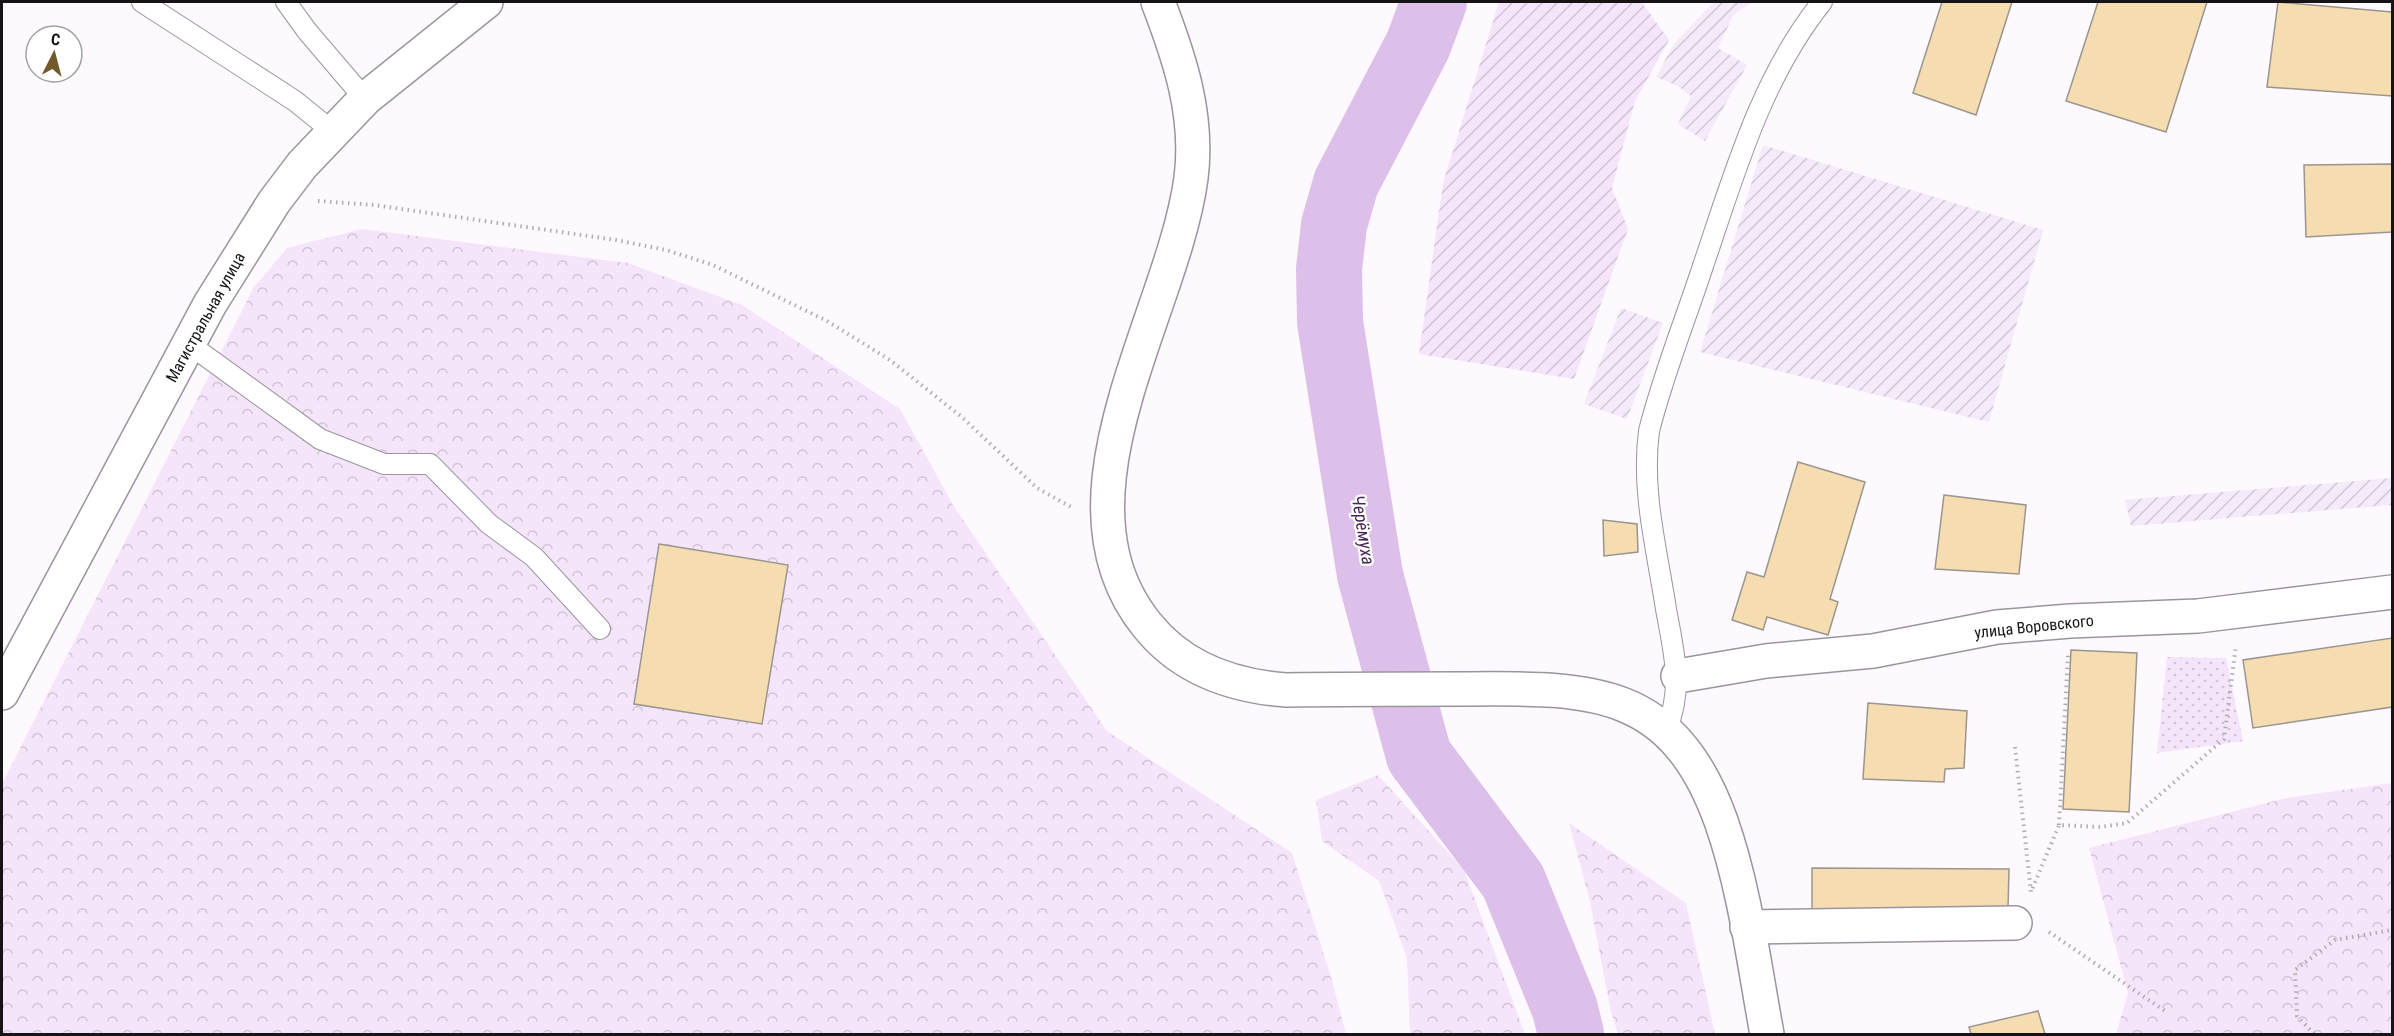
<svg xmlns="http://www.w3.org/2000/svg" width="2394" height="1036" font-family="'Roboto Condensed',sans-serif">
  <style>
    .industrial { fill: url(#industrial-furrows) }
    .forest { fill: url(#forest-crowns) }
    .park { fill: url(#park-dots) }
    .garden { fill: url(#garden-furrows) }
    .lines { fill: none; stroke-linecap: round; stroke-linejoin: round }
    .river { stroke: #dcc0e9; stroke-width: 66 }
    .building { fill: #f5ddb1; stroke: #9a968e; stroke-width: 1.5 }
    .lane-casing { stroke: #9a959d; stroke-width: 22 }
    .street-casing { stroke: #9a959d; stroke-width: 36 }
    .secondary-casing { stroke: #9a959d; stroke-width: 36 }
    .path { stroke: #afacb0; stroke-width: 4; stroke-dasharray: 1.5 4.5; stroke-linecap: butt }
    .lane { stroke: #fff; stroke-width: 20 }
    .street { stroke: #fff; stroke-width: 33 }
    .secondary { stroke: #fff; stroke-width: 33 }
    .labels { text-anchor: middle; stroke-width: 4.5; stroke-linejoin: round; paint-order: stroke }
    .street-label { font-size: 16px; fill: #151315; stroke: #fff }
    .water-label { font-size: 18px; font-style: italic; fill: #482557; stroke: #fff }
  </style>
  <defs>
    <pattern id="industrial-furrows" width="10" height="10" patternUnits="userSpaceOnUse" patternTransform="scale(1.5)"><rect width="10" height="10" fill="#f4eaf9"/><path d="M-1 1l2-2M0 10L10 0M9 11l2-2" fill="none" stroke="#d0c8d5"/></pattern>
    <pattern id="forest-crowns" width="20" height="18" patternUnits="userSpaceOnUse" patternTransform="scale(1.5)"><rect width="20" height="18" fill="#f4e5fb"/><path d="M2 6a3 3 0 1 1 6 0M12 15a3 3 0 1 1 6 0" fill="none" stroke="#d0c4d6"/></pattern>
    <pattern id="park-dots" width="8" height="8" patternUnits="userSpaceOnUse" patternTransform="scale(1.5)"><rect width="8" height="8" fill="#f4e5fb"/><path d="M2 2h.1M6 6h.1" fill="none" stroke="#d0c4d6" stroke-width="1.8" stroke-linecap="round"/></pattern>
    <pattern id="garden-furrows" width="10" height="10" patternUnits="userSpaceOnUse" patternTransform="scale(1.5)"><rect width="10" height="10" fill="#f4e5fb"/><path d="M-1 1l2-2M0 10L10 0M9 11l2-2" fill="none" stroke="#d0c4d6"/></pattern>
  </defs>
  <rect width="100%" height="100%" fill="#fdf9fe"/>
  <path class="industrial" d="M1714,2L1751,3L1734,14L1718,48L1747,65L1705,141L1678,124L1691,96L1678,86L1656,77L1673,45Z
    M1763,145L2043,230L1989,422L1700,352Z
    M1621,308L1663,323L1627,419L1584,404Z
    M2392,478V505L2131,526L2125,500Z"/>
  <path class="forest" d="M362,229L628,263L742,305L900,409L953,505L1107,731L1292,853L1331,977L1346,1034H2V784L254,287L287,248Z
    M1378,775L1464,870L1525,1034H1410L1407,958L1379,881L1322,841L1316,800Z
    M2392,783V1034H2116L2128,993L2089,848L2286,798Z
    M1569,823L1686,903L1715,1034H1618L1611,1012L1589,897Z"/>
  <path class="park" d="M2167,657L2226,658L2243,741L2157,753Z"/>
  <path class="garden" d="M1499,2H1645L1643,4L1669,40L1635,101L1612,188L1628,229L1574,379L1419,354L1443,183Z"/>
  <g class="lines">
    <path class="river" d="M1434,2L1418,45L1346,183L1334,225L1329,269L1330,322L1370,575L1419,756L1513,881L1565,1009L1571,1034"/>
  </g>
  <path class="building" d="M1942,2H2012L1976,115L1913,93Z
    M2098,2H2207L2166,132L2066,101Z
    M2278,2L2392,12V96L2267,87Z
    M2392,164V232L2306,237L2304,165Z
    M1798,462L1865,482L1830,599L1838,602L1828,635L1767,617L1763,630L1732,620L1747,572L1764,577Z
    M1944,495L2026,505L2019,574L1935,569Z
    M1603,520L1637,524L1638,552L1604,556Z
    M659,544L788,565L762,724L634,704Z
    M2392,638V707L2253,728L2243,660Z
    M2071,650L2137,653L2129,812L2063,809Z
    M1868,703L1967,711L1964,768L1945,769L1944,782L1863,779Z
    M1812,868L2009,869L2008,909L1812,911Z
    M2038,1011L2045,1034H1971L1969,1027Z"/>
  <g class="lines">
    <defs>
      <path id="lane" d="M142,2L295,101L332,131
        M286,2L307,31L365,99
        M189,344L320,439L384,464H430L489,524L534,557L600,629
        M1666,731C1684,687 1674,654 1666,609C1657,550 1641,491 1649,431C1663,375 1685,321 1703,266C1734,175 1761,78 1822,2"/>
      <path id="street" d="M1678,676L1766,661L1873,651L1997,627L2070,621L2198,616L2392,592
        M1747,927L2015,923"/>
      <path id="secondary" d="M1158,2C1180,59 1199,116 1191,178C1173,314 1044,498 1147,625C1182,669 1232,686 1286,690C1345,689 1405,689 1464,689C1588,688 1672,685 1721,821C1745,889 1754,964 1767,1034
        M2,693L210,304L274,202L302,165L365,99L486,2"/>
    </defs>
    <use href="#lane" class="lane-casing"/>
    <use href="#street" class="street-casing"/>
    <use href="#secondary" class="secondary-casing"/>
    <path class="path" d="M318,201L374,205L616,240L666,250L713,265L827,321L890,360L963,418L1037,488L1073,508
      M2015,747L2031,892L2059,825L2100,827L2127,823L2224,739L2236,645
      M2059,825L2068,655
      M2049,932L2165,1011
      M2314,1034L2297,1016L2295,970L2335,940L2392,930"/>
    <use href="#lane" class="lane"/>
    <use href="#street" class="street"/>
    <use href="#secondary" class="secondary"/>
  </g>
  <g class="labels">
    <g class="street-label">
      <text transform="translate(205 317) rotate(-61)" y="6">Магистральная улица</text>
      <text transform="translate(2034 626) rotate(-6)" y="6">улица Воровского</text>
    </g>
    <g class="water-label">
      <text transform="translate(1363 530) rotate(81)" y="6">Черёмуха</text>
    </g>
  </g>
  <rect width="2394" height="1036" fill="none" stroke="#151315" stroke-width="6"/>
  <g transform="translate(54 54) rotate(6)"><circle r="28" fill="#ffffff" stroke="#a1a1a1" stroke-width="1.5"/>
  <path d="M0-4.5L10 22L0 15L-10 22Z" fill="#71592a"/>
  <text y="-9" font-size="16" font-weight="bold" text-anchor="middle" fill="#151315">С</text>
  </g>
</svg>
